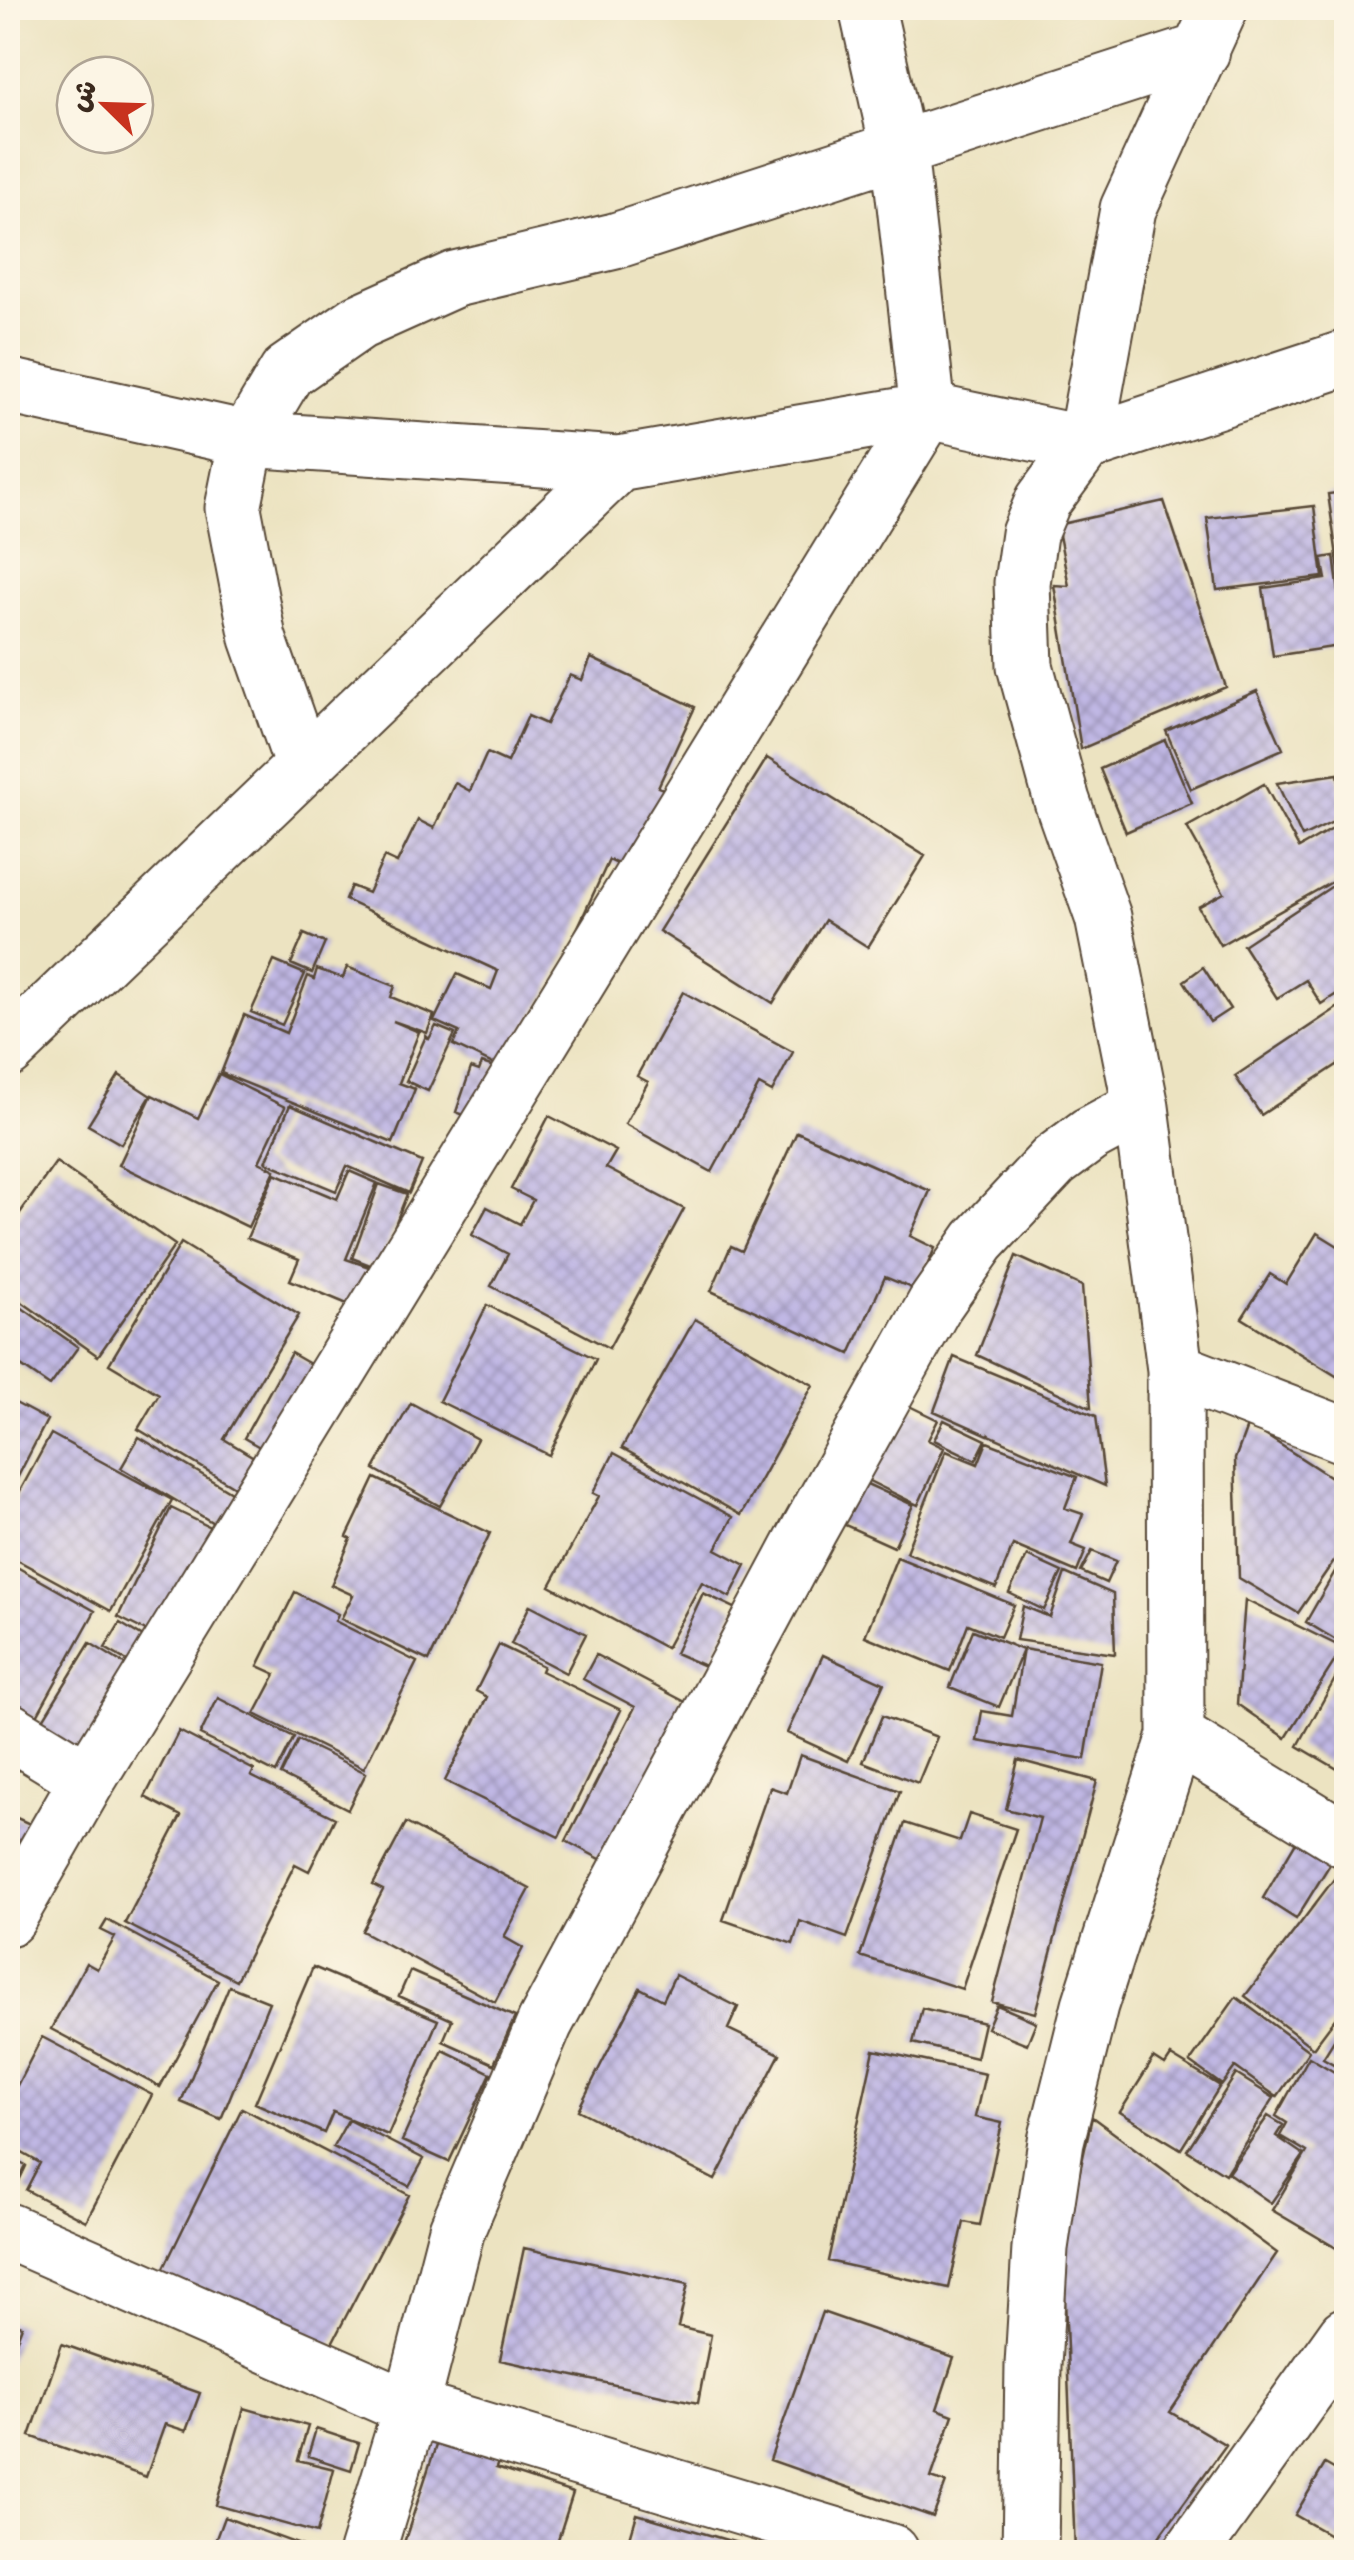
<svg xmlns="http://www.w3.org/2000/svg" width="1354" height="2560" font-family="Pangolin,'Playpen Sans Arabic',sans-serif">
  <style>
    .building { fill: url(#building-cross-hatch) }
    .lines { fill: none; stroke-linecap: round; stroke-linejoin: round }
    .minor-casing { stroke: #564636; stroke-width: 59 }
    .minor { stroke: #fff; stroke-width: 55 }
  </style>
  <defs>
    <pattern id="building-cross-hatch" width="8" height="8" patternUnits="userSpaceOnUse" patternTransform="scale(2.5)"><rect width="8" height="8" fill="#c0b7e4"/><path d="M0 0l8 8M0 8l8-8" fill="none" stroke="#9d95b8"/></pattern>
  </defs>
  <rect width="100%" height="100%" fill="#fcf5e5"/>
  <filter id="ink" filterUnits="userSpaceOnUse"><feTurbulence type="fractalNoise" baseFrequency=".01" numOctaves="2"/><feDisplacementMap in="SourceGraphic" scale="20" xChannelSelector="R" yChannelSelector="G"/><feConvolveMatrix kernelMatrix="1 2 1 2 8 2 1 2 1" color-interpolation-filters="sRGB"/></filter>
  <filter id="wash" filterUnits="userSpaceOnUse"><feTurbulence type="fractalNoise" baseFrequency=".0048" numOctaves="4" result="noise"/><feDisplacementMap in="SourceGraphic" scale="40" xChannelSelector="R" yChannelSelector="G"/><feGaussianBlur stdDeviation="2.25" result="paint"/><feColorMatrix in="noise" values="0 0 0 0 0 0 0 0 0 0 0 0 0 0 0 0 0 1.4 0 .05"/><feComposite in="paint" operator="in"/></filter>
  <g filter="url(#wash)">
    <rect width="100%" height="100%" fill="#ece3c1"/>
    <g id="blocks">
      <path class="building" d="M1346,492V605H1344L1328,494Z
        M1164,501L1226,687L1081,749L1054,585L1069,586L1057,525Z
        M1314,506L1323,577L1217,590L1207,518Z
        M1334,556L1346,645L1273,656L1263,588L1326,579L1322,558Z
        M591,658L695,707L658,787L666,790L630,870L609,860L547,994L499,1067L453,1045L459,1032L434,1021L457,974L491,989L498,971L345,900L351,886L368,893L384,857L397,863L418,820L434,828L455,783L470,791L487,753L507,762L528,716L546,724L570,675L582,680Z
        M1257,691L1283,749L1191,789L1166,731Z
        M1165,740L1192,803L1126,832L1100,769Z
        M767,758L925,856L868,947L825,920L773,1003L659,931Z
        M1338,774L1345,816L1302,837L1277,783Z
        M1264,784L1299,848L1338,826L1346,841V874L1220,945L1198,907L1224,893L1187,827Z
        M1346,877V988L1321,1004L1306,980L1277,998L1243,945Z
        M304,934L325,943L312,973L291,964Z
        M274,961L305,974L282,1025L251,1012Z
        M347,967L395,986L391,997L434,1015L427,1033L393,1021L419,1032L399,1083L415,1089L393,1143L221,1073L244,1015L286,1033L308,976L314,979L317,969L343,978Z
        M1203,967L1230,1009L1210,1022L1184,981Z
        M683,992L793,1052L772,1092L759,1085L712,1172L625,1124L648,1082L637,1076Z
        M1346,1002V1059L1261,1115L1235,1076Z
        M436,1026L455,1034L428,1091L406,1081L426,1036L429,1039Z
        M482,1063L497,1068L477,1120L456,1112L471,1068L479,1071Z
        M219,1074L285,1107L259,1162L275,1170L248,1227L119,1165L152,1095L198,1118Z
        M119,1075L151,1096L121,1144L88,1125Z
        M290,1105L422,1162L409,1193L347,1166L336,1191L266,1162Z
        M549,1116L616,1151L606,1168L684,1209L609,1348L491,1286L508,1254L472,1235L487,1207L520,1224L533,1200L511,1189Z
        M797,1132L930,1191L910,1236L935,1248L916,1290L885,1277L850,1354L711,1291L731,1246L742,1251Z
        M56,1162L175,1245L98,1356L8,1292V1230Z
        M349,1171L377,1183L346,1259L369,1267L352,1306L290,1280L299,1259L247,1238L275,1173L337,1199Z
        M379,1184L407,1194L378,1268L352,1258Z
        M1317,1233L1346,1251V1382L1242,1318L1270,1274L1286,1284Z
        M181,1243L299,1315L224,1439L267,1465L248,1495L138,1429L159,1394L109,1364Z
        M1016,1256L1082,1286L1091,1408L977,1355Z
        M8,1298L78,1347L50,1386L8,1357Z
        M487,1305L596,1359L549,1455L439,1401Z
        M695,1319L813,1385L741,1515L622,1448Z
        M291,1353L324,1372L277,1457L244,1438Z
        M954,1357L1096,1416L1105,1486L989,1435L990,1433L988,1435L934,1411Z
        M8,1399L47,1420L8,1496Z
        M899,1401L938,1420L928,1440L944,1448L918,1505L861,1477Z
        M411,1403L477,1439L440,1506L374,1469Z
        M944,1420L986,1440L976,1460L934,1440Z
        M1248,1424L1346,1487V1543L1298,1613L1239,1578L1235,1459Z
        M51,1434L172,1500L111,1611L8,1555V1513Z
        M139,1437L246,1501L227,1531L121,1468Z
        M987,1442L1077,1477L1065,1508L1083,1514L1071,1544L1086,1550L1077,1572L1013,1545L996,1588L906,1552L946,1451L978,1464Z
        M614,1453L733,1517L716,1549L746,1565L730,1597L702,1582L666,1648L550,1586L599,1496L593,1493Z
        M375,1478L490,1533L429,1661L341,1619L353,1595L331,1585L351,1539L347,1537Z
        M856,1479L913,1505L894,1547L836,1521Z
        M171,1508L220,1532L166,1641L118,1617Z
        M1092,1551L1116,1561L1106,1583L1081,1572Z
        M1027,1556L1062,1572L1044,1610L1009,1593Z
        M897,1557L1014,1605L1000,1637L968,1624L950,1671L865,1636Z
        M8,1562L95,1611L19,1748L8,1742Z
        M1337,1568L1346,1573V1646L1306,1622Z
        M1065,1573L1113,1594L1115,1654L1016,1640L1023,1606L1050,1617Z
        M295,1592L338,1614L335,1621L417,1662L364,1768L255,1714L276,1674L258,1666Z
        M703,1593L735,1608L707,1667L675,1653Z
        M1245,1600L1343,1648L1286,1738L1237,1704Z
        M530,1605L586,1634L566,1673L511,1644Z
        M120,1623L161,1648L146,1672L105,1648Z
        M973,1630L1023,1650L999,1707L950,1687Z
        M90,1643L142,1675L72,1787L21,1755Z
        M499,1645L543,1666L541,1671L621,1710L559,1837L445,1781L487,1697L476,1691Z
        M1023,1649L1101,1662L1085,1759L977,1741L982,1711L1012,1716Z
        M596,1655L691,1705L608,1863L566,1841L635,1707L583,1679Z
        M823,1655L884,1683L848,1761L787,1733Z
        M1346,1659V1774L1298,1746Z
        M218,1698L294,1737L276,1773L200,1735Z
        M882,1716L937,1737L918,1783L863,1762Z
        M179,1731L254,1770L251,1776L335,1818L309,1871L295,1864L236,1980L125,1923L181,1816L145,1797Z
        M298,1740L366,1773L348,1809L281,1775Z
        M800,1755L900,1791L847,1938L800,1921L793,1944L723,1920L770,1787L787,1793Z
        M1018,1760L1097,1781L1035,2013L992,2002L1040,1818L1006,1809Z
        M8,1814L39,1828L8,1882Z
        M969,1814L1016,1829L962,1989L860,1956L905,1823L960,1841Z
        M406,1823L530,1889L504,1937L523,1948L495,2002L362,1931L383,1890L373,1885Z
        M1297,1840L1332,1861L1296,1919L1263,1898Z
        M1334,1879L1346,1889V2004L1313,2048L1245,1996Z
        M107,1920L218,1980L160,2087L51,2029L86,1963L97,1969L115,1937L101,1930Z
        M313,1967L438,2020L388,2135L333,2112L324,2133L255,2103Z
        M410,1971L515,2017L494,2064L443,2041L452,2020L399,1996Z
        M675,1975L738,2007L728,2029L780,2054L715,2180L578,2110L640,1988L663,2000Z
        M229,1986L269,2002L221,2119L181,2102Z
        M1236,1997L1309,2051L1277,2097L1235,2067L1222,2085L1190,2062Z
        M997,2005L1036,2022L1027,2044L987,2028Z
        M922,2008L984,2023L976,2058L913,2043Z
        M1346,2021V2071L1323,2058Z
        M42,2037L152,2095L86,2221L26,2190L40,2163L8,2145V2103Z
        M443,2050L491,2073L449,2162L402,2141Z
        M874,2050L985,2074L975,2117L1002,2123L980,2225L964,2222L949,2288L828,2261Z
        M1171,2056L1220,2086L1181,2149L1120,2112L1154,2058L1165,2065Z
        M1309,2057L1346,2079V2246L1343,2252L1272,2210L1307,2152L1280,2136L1287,2123L1276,2116Z
        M1236,2074L1274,2098L1225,2174L1187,2150Z
        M242,2108L409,2195L329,2349L156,2284Z
        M1268,2116L1283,2125L1276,2136L1304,2155L1271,2203L1228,2173Z
        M1092,2117L1277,2253L1170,2412L1226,2445L1148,2552H1075L1063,2247Z
        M348,2120L424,2159L409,2186L333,2147Z
        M8,2157L26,2166L8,2204Z
        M524,2248L688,2284L678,2327L711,2335L698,2403L500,2360Z
        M822,2312L954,2358L937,2409L953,2415L931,2478L946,2483L933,2517L770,2460Z
        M8,2321L22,2326L8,2364Z
        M62,2344L200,2393L186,2431L165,2424L146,2477L30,2436Z
        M244,2408L308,2426L298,2460L334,2469L317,2533L216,2505Z
        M316,2429L359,2443L351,2470L308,2456Z
        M440,2433L501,2453L496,2468L573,2493L554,2552H401Z
        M1325,2464L1346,2476V2544L1295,2515Z
        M637,2514L765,2551V2552H626Z
        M224,2517L319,2552H211Z"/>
    </g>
  </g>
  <g filter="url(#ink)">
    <use href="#blocks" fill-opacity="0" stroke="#564636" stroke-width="2.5"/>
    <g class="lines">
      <defs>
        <path id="minor" d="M8,386L247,439L618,464L928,411L1085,444L1346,358
          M303,766L258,638L233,508L247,439L287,372L359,322L455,279L615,241L1202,51
          M8,1050L618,464
          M1175,1370L1346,1436
          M8,1730L88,1779
          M1176,1736L1346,1840
          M8,1918L88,1779L928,411L899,151L867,8
          M8,2231L411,2408L891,2552
          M367,2552L411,2408L457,2229L545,2023L809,1530L935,1304L979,1241L1054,1161L1089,1135L1141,1107
          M1030,2552L1033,2365L1040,2248L1056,2141L1090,2005L1176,1736L1175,1370L1141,1107L1103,917L1062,801L1025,666L1022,583L1029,534L1043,501L1085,444L1128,209L1220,8
          M1191,2552L1346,2335"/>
      </defs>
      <use href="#minor" class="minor-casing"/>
      <use href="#minor" class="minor"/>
    </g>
  </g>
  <rect width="1354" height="2560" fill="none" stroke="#fcf5e5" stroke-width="40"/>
  <g transform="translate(105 105) rotate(293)"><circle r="48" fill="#fcf5e5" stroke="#afa495" stroke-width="2.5"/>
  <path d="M0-8L18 38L0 25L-18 38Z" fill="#c8321e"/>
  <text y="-15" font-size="28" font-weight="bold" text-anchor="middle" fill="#3b2a1e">ش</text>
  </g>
</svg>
